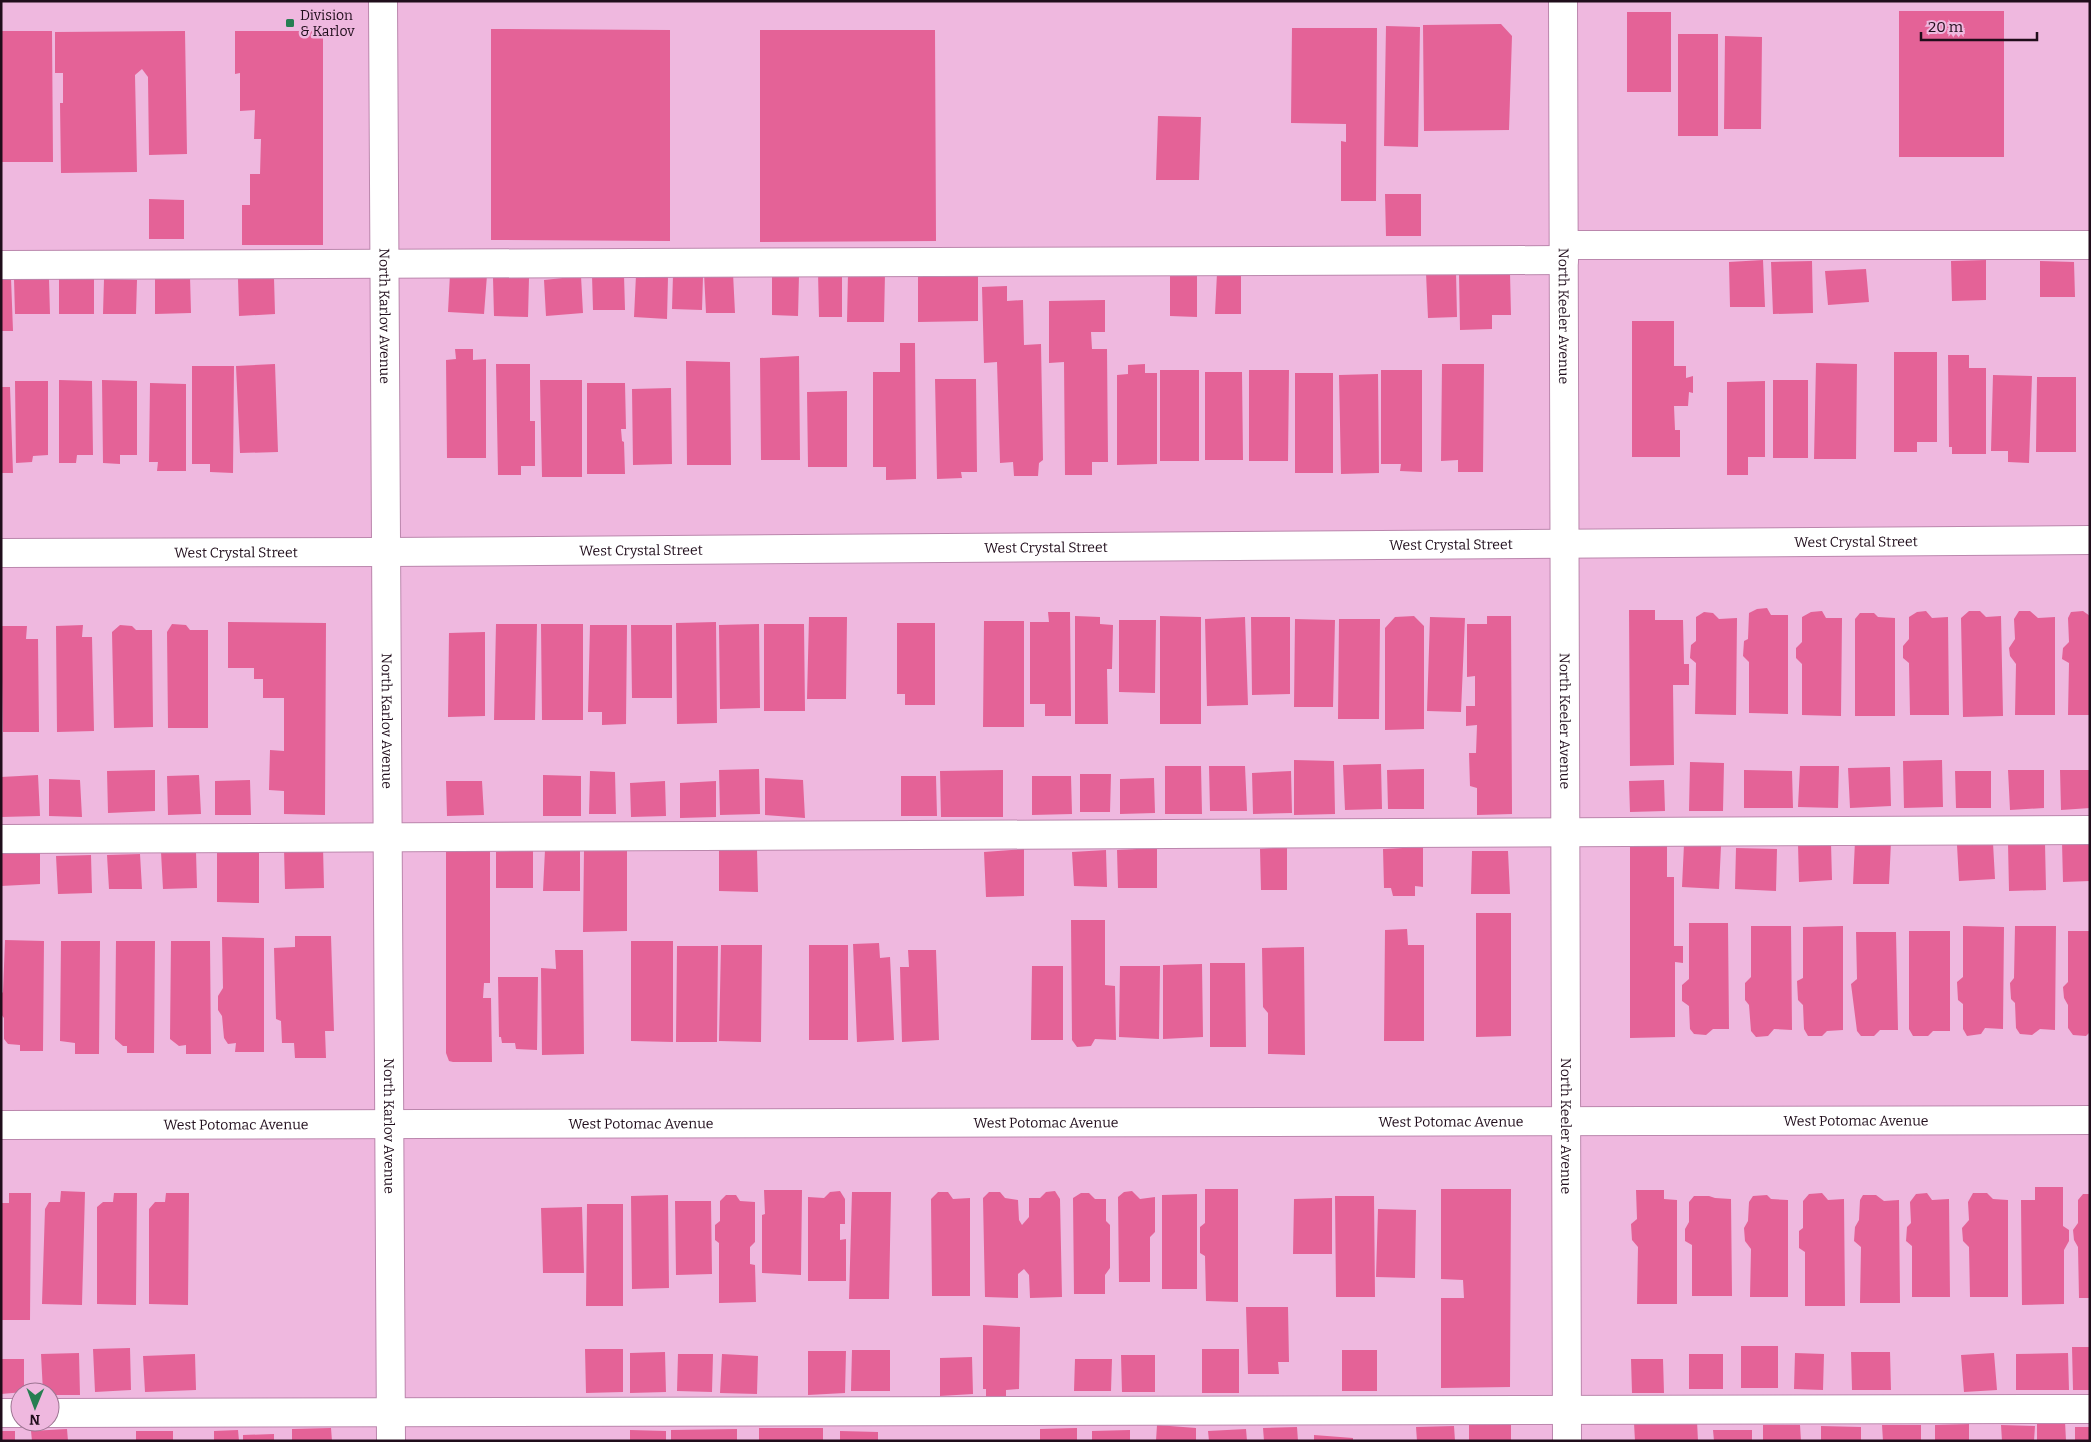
<svg xmlns="http://www.w3.org/2000/svg" width="2091" height="1442" font-family="Bitter,serif">
  <style>
    .building { fill: #e46297 }
    .lines { fill: none; stroke-linecap: round; stroke-linejoin: round }
    .minor-casing { stroke: #bb87ad; stroke-width: 30 }
    .minor { stroke: #fff; stroke-width: 28 }
    .poi-dot { fill: #277e52; stroke: #efb8df; stroke-width: 2 }
    .labels { text-anchor: middle; stroke-width: 5; stroke-linejoin: round; paint-order: stroke }
    .poi-label { font-size: 14px; fill: #200d1b; stroke: #efb8df; text-anchor: start }
    .street-label { font-size: 14px; fill: #200d1b; stroke: #efb8df }
  </style>
  <rect width="100%" height="100%" fill="#efb8df"/>
  <path class="building" d="M1899,11H2004V157H1899Z
    M1627,12H1671V92H1627Z
    M1501,24L1512,36L1509,130L1424,131L1423,25Z
    M1386,26L1420,27L1418,147L1384,146Z
    M1292,28H1377L1376,201H1341V141L1346,142V124L1291,123Z
    M491,29L670,30V241L491,240Z
    M760,30H935L936,241L760,242Z
    M1,31H52L53,162H1Z
    M185,31L187,154L149,155L148,77L142,69L135,75L137,172L61,173L60,103H63V73H55V32Z
    M235,31H323V245H242V205H250V174H260L261,139H254L255,110L240,111V73L235,74Z
    M1678,34H1718V136H1678Z
    M1725,36L1762,37L1761,129H1724Z
    M1158,116L1201,117L1199,180H1156Z
    M1385,194H1421V236H1386Z
    M149,199L184,200V239H149Z
    M1763,260L1765,307H1730L1729,262Z
    M1986,260V300L1952,301L1951,261Z
    M1812,261L1813,313L1773,314L1771,262Z
    M2040,261L2074,262L2075,297H2040Z
    M1866,269L1869,302L1828,305L1825,271Z
    M818,272H842V317H819Z
    M1241,272V314H1215L1217,273Z
    M1456,272L1457,317L1428,318L1426,273Z
    M704,273H733L735,313H706Z
    M848,273H885L884,322H847Z
    M1510,273L1511,315H1492V329L1460,330L1459,274Z
    M450,274L487,275L484,314L448,312Z
    M1170,274L1197,275V317L1170,316Z
    M592,275H624L625,310H593Z
    M636,275L668,277L667,319L634,317Z
    M673,275L703,276L702,310L672,309Z
    M772,275H799L798,316L772,315Z
    M581,276L583,313L546,316L544,280Z
    M978,276V321L918,322V277Z
    M190,277L191,313L155,314V278Z
    M1,278H11L13,331H1Z
    M59,278H94V314H59Z
    M274,278L275,314L239,316L238,279Z
    M493,278H529L528,317L494,316Z
    M14,279H49L50,314H15Z
    M104,279L137,280L136,314H103Z
    M1007,286V301L1023,300L1024,345L1041,344L1043,460L1039,463L1038,476H1014L1013,462L1000,463L997,362L984,363L982,287Z
    M1105,300V332H1091L1092,349H1107L1108,462H1092V475H1065L1064,362L1049,363V301Z
    M1632,321H1674V366H1686V378L1693,376V393L1689,392L1688,406H1674L1675,430H1680V457H1632Z
    M900,343H915L916,479L886,480V467H873V372H900Z
    M455,349H473V360L486,359V458H447L446,360L456,359Z
    M1894,352H1937V442H1917V452H1894Z
    M1948,355H1969V368H1986V454H1952V447H1949Z
    M799,356L800,460H761L760,358Z
    M686,361L730,362L731,465H687Z
    M1816,363L1857,364L1856,459H1814Z
    M275,364L278,452L240,453L236,366Z
    M496,364H530V421H535V466H521V475H498Z
    M1145,364V373H1157V464L1117,465V375L1128,374V365Z
    M1442,364H1484L1483,472H1458V460L1441,461Z
    M192,366H234L233,473L210,472V464H192Z
    M1160,370H1199V461H1160Z
    M1249,370H1289L1288,461H1249Z
    M1381,370H1422V472L1400,471L1401,464H1381Z
    M1205,372H1242L1243,460H1205Z
    M1295,373H1333V473H1295Z
    M1378,374L1379,473L1341,474L1339,375Z
    M1993,375L2032,376L2029,463L2008,462V451H1991Z
    M2037,377H2076V452H2036Z
    M935,379H976L977,472H961L962,478L937,479Z
    M59,380L92,381L93,455H77L76,463H59Z
    M102,380L137,381V455H120V464L103,463Z
    M540,380H582V477H542Z
    M1773,380H1808V458H1773Z
    M15,381H48V455L33,456L32,462L16,463Z
    M1765,381V457H1748V475H1727V382Z
    M150,383L186,384V471H157L158,462H149Z
    M587,383H625L626,429H621L622,441L624,442L625,474H587Z
    M1,387H10L13,473H1Z
    M671,388L672,464L633,465L632,389Z
    M847,391V467H808L807,392Z
    M1767,608L1771,615H1788V714L1749,713V662L1743,656L1744,641L1748,639L1749,613L1757,609Z
    M1629,610H1655V620H1683L1684,664H1689V685H1673L1674,765L1630,766Z
    M1822,611L1826,618H1842L1841,716L1802,715V664L1796,658V648L1802,642V617L1811,612Z
    M1926,611L1932,618L1948,617L1949,715H1910L1909,663L1903,658V646L1909,639V617L1917,612Z
    M1969,611H1980L1986,617L2001,616L2003,716L1963,717L1961,618Z
    M2019,611H2030L2038,618L2055,617V715H2015L2016,664L2010,656L2009,648L2015,639L2014,619Z
    M2083,611L2090,616V715H2068L2069,663L2062,659L2063,648L2069,642L2068,618L2071,612Z
    M1048,612H1070L1071,716H1045V704H1030V622H1049Z
    M1704,612L1713,613L1719,619L1737,618L1736,715L1695,714L1696,663L1690,658L1691,645L1696,641V617Z
    M1860,613H1874L1878,617L1895,618V716H1855V619Z
    M1075,616L1100,617V624L1113,625L1112,669H1107L1108,724H1075Z
    M1160,616L1201,617V724H1160Z
    M1414,616L1424,626V729L1385,730V628L1395,617Z
    M1487,616H1511L1512,814L1477,815V788L1470,786L1469,753H1476L1477,725L1466,726V706H1475V676L1467,677V624H1487Z
    M809,617H847L846,699H807Z
    M1245,617L1248,705L1207,706L1205,619Z
    M1251,617H1290V694L1252,695Z
    M1430,617L1465,618L1461,712L1427,711Z
    M1295,619L1335,620L1333,707H1294Z
    M1339,619H1380L1379,719H1338Z
    M1119,620H1156L1155,693L1119,692Z
    M984,621H1024V727H983Z
    M228,622L326,623L325,815L284,814V791L269,790L270,750L284,751V698H263V679H254V668H228Z
    M716,622L717,723L677,724L676,623Z
    M897,623H935V705H905V694H897Z
    M172,624L186,625L190,630H208V728H168L167,632Z
    M496,624H537L535,720H494Z
    M541,624H583V720H542Z
    M759,624L760,708L720,709L719,625Z
    M764,624H804L805,711H764Z
    M83,625L82,637H92L94,731L57,732L56,626Z
    M120,625L132,626L136,630H152L153,727L114,728L112,632Z
    M590,625H627L626,724L602,725V712H588Z
    M631,625H672V698H632Z
    M1,626H27L26,639H38L39,732H3Z
    M485,632V716L448,717L449,633Z
    M1294,760L1334,761L1335,814L1294,815Z
    M1942,760L1943,807L1904,808L1903,761Z
    M1690,762L1724,763L1723,811H1689Z
    M1381,764L1382,809L1345,810L1343,765Z
    M1165,766H1201L1202,814H1165Z
    M1209,766H1245L1247,811H1210Z
    M1800,766H1839L1838,808L1798,807Z
    M1890,767L1891,806L1850,808L1848,768Z
    M759,769L760,814L720,815L719,770Z
    M1424,769V809H1388L1387,770Z
    M155,770V811L108,813L107,771Z
    M1003,770V817H941L940,771Z
    M1744,770L1792,771L1793,808H1744Z
    M2008,770H2044V808L2010,810Z
    M2060,770H2090V808L2061,810Z
    M590,771L615,772L616,814H589Z
    M1291,771L1292,813L1253,814L1252,773Z
    M1955,771H1991V808H1956Z
    M1080,774H1111L1110,812H1080Z
    M38,775L40,816L1,817V777Z
    M199,775L201,814L168,815L167,776Z
    M543,775L581,776V816H543Z
    M901,776H936L937,816H901Z
    M1032,776H1071L1072,814L1032,815Z
    M765,778L803,780L805,818L765,815Z
    M1154,778L1155,813L1120,814V779Z
    M49,779L80,780L82,817L49,816Z
    M250,780L251,815H215V781Z
    M1664,780L1665,811L1630,812L1629,781Z
    M446,781H482L484,815L447,816Z
    M665,781L666,816L631,817L630,783Z
    M716,781V817L680,818V783Z
    M1855,841L1891,842L1889,884H1853Z
    M2090,841V881L2063,882L2062,842Z
    M1630,843H1667V877H1674V946H1683V963L1675,962V1037L1630,1038Z
    M1831,843L1832,880L1799,882L1798,844Z
    M1993,843L1995,879L1959,881L1957,845Z
    M2008,843H2045L2046,890L2009,891Z
    M1684,844L1721,846L1719,889L1682,887Z
    M490,846V983H484L483,998H491L492,1062H453L449,1061L446,1053V848Z
    M323,847L324,888L285,889L284,849Z
    M719,847L757,849L758,892L719,891Z
    M1287,847V890H1261L1260,849Z
    M1423,847V887L1415,886V896H1393L1391,888H1384L1383,849Z
    M1157,848V888H1118L1117,850Z
    M1736,848L1777,849L1776,891L1735,889Z
    M580,849V891H543L545,850Z
    M1024,849V896L986,897L984,852Z
    M533,850V888H496V852Z
    M584,850H627V931L583,932Z
    M1106,850L1107,887L1074,886L1072,852Z
    M40,851V884L1,886V853Z
    M196,851L197,888L163,889L161,852Z
    M1472,851H1508L1510,894H1471Z
    M217,853H259V903L217,902Z
    M140,854L142,889H109L107,855Z
    M91,855L92,893L58,894L56,856Z
    M1476,913H1511V1036L1476,1037Z
    M1071,920H1105V985L1115,986L1116,1040L1095,1039L1091,1046L1077,1047L1072,1040Z
    M1689,923H1728L1729,1029H1713L1706,1035L1694,1034L1690,1029L1689,1006L1682,1001V985L1689,979Z
    M1751,926H1791L1792,1030L1774,1029L1768,1036L1756,1037L1751,1031L1749,1005L1745,1000V983L1751,977Z
    M1843,926V1030L1827,1031L1822,1036H1808L1804,1029L1803,1005L1798,1000L1797,981L1803,978V927Z
    M1963,926L2004,927L2003,1029L1985,1028L1981,1034L1967,1036L1963,1029V1004L1958,1000L1957,982L1963,977Z
    M2015,926H2056L2055,1030L2040,1029L2032,1035L2020,1034L2016,1028L2015,1003L2011,999L2010,983L2014,978Z
    M1407,929L1408,945H1424V1041H1384L1385,930Z
    M1909,931H1950V1031H1933L1928,1036H1913L1909,1029Z
    M2068,931H2090V1032L2086,1036L2073,1035L2068,1028V1005L2064,998L2063,987L2068,982Z
    M1856,932H1896L1898,1030H1880L1874,1036H1861L1857,1031L1851,984L1857,979Z
    M295,936H331L334,1031H325L326,1058H295L294,1043H282L281,1021L276,1019L274,948L295,947Z
    M222,937L264,938V1052H235L236,1043L228,1044L224,1038L222,1016L218,1010V996L223,988Z
    M5,940L44,941L43,1051H20V1045L8,1044L4,1039V1018L1,1014V994L3,992Z
    M61,941H100L99,1054H75V1043L60,1041Z
    M116,941H155L154,1053H127V1046H123L115,1039Z
    M171,941H210L211,1054H186V1045L179,1046L170,1039Z
    M631,941H673V1042L631,1041Z
    M879,943L880,958L890,957L894,1040L857,1042L853,944Z
    M721,945H762L761,1042L719,1041Z
    M809,945H848V1040H809Z
    M677,946H718L717,1042H676Z
    M1304,947L1305,1055L1268,1054V1013L1263,1007L1262,948Z
    M555,950H583L584,1054L542,1055L541,968L556,969Z
    M908,950H936L939,1040L902,1042L900,967H909Z
    M1210,963H1245L1246,1047H1210Z
    M1202,964L1203,1037L1163,1039V965Z
    M1032,966H1063V1040H1031Z
    M1120,966H1160L1159,1039L1119,1037Z
    M498,977H538L537,1050L516,1049L515,1043H502L501,1037H499Z
    M2035,1187H2063V1226L2069,1230V1241L2064,1250V1304L2022,1305L2021,1200H2035Z
    M1205,1189H1238V1302L1206,1301L1205,1256L1200,1253V1227L1205,1223Z
    M1441,1189H1511L1510,1387L1441,1388V1298H1464L1463,1280L1441,1279Z
    M764,1190H802L801,1275L762,1273V1215L765,1214Z
    M1636,1190H1664V1199L1677,1200V1304H1637L1638,1247L1632,1240L1631,1224L1637,1219Z
    M61,1191L85,1192L82,1305L42,1304L45,1209L49,1202H60Z
    M840,1191L845,1199V1224H840V1240L846,1239V1281H808V1197L824,1198L830,1192Z
    M1055,1191L1060,1199L1062,1297L1030,1298L1029,1275L1024,1269L1018,1274V1298L985,1297L983,1198L989,1192H1000L1005,1198L1018,1200L1019,1220L1022,1225L1029,1217V1198H1040L1046,1192Z
    M1132,1191L1140,1199L1155,1197V1232L1150,1237V1282H1119L1118,1197L1124,1192Z
    M852,1192H891L889,1299H849Z
    M938,1192H948L953,1199L970,1198V1296H932L931,1199Z
    M9,1193H31L30,1320H1V1203H9Z
    M114,1193H137L136,1305L97,1304V1207L103,1202H113Z
    M166,1193H189L188,1305L149,1304V1209L155,1202H165Z
    M1081,1193H1089L1095,1199H1106V1221L1110,1225V1268L1105,1275V1294H1074L1073,1198Z
    M1822,1193L1828,1200L1844,1199L1845,1306H1805V1252L1799,1248V1231L1803,1228V1201L1809,1194Z
    M1927,1193L1932,1200L1949,1199L1950,1297H1912V1246L1906,1241L1907,1227L1911,1223L1910,1202L1916,1194Z
    M1973,1193H1987L1993,1199L2008,1200V1297H1970L1969,1247L1963,1241L1962,1228L1969,1220L1968,1202Z
    M1197,1194V1289H1162V1195Z
    M2083,1194H2090V1298H2079L2078,1247L2074,1240L2073,1230L2078,1223V1200Z
    M668,1195L669,1288L632,1289L631,1196Z
    M726,1195H736L740,1201L755,1202V1242L750,1247V1264L755,1265L756,1302L719,1303V1243L715,1240V1225L720,1221V1201Z
    M1767,1195L1771,1199L1788,1200V1297H1750L1751,1249L1745,1241L1744,1228L1748,1221L1749,1202L1753,1196Z
    M1863,1195H1876L1884,1201L1899,1200L1900,1303H1860L1861,1247L1854,1241L1855,1227L1859,1220L1860,1200Z
    M1335,1196H1374L1375,1297H1336Z
    M1694,1196H1709L1715,1198L1731,1199L1732,1296H1692V1245L1685,1241V1229L1689,1222V1202Z
    M1332,1198V1254H1293L1294,1199Z
    M675,1201H711L712,1274L676,1275Z
    M587,1204H623V1306H586Z
    M582,1207L584,1273H543L541,1208Z
    M1378,1209L1416,1210L1415,1278L1376,1277Z
    M1246,1307H1288L1289,1362H1278L1279,1374H1248Z
    M983,1325L1020,1327L1019,1389L1006,1390V1397L986,1398V1389H983Z
    M1741,1346H1778V1388H1741Z
    M2072,1347H2090V1390H2073Z
    M130,1348L131,1390L95,1392L93,1349Z
    M585,1349H623V1392L586,1393Z
    M1202,1349H1239V1393H1202Z
    M852,1350H890V1391H851Z
    M1342,1350H1377V1391H1342Z
    M808,1351H846L845,1393L808,1395Z
    M665,1352L666,1392L630,1393V1353Z
    M1851,1352H1890L1891,1390H1852Z
    M79,1353L80,1395H50V1392H43L41,1354Z
    M1795,1353L1824,1354L1823,1390L1794,1389Z
    M1994,1353L1997,1390L1964,1392L1961,1355Z
    M2068,1353L2069,1390H2016V1354Z
    M195,1354L196,1390L145,1392L143,1356Z
    M678,1354H713L712,1392L677,1391Z
    M722,1354L758,1356L757,1394L720,1393Z
    M1689,1354H1723V1389H1689Z
    M1121,1355H1155V1392H1122Z
    M972,1357L973,1394L940,1396V1358Z
    M1,1359H24V1392L1,1394Z
    M1075,1359H1112L1111,1391H1074Z
    M1631,1359H1663L1664,1393H1632Z
    M1697,1421L1698,1441H1635L1634,1423Z
    M2065,1421L2066,1441H2037V1422Z
    M1469,1424H1511V1441H1469Z
    M1969,1424V1441H1935V1425Z
    M1157,1425L1196,1428V1441H1156Z
    M1763,1425H1800L1801,1441H1763Z
    M1882,1425H1921V1441H1883Z
    M2001,1425L2035,1426L2034,1441H2002Z
    M1454,1426L1455,1441H1417L1416,1427Z
    M1821,1426L1861,1427V1441H1821Z
    M1297,1427L1298,1441H1264L1263,1428Z
    M2075,1427H2090V1441H2075Z
    M331,1428L332,1441H292V1429Z
    M759,1428H823V1441H759Z
    M1077,1428V1441H1040V1429Z
    M67,1429L68,1441H32L31,1431Z
    M737,1429V1441H671V1430Z
    M1246,1429L1247,1441H1209L1208,1431Z
    M238,1430L239,1441H214V1431Z
    M630,1430L666,1431V1441H630Z
    M1130,1430V1441H1092V1431Z
    M1713,1430H1752V1441H1714Z
    M1,1431H15V1441H1Z
    M136,1431H173V1441H136Z
    M840,1431L878,1432V1441H840Z
    M274,1434V1441H243V1435Z
    M1314,1435L1353,1438V1441H1314Z"/>
  <g class="lines">
    <defs>
      <g id="minor">
        <path id="s1" d="M383,1L391,1441"/>
        <path id="s2" d="M1563,1L1567,1441"/>
        <path d="M1564,245H2090"/>
        <path d="M1,265L1564,260"/>
        <path id="s3" d="M1,553L386,552L2090,540"/>
        <path d="M1,839L2090,830"/>
        <path id="s4" d="M1,1125L2090,1120"/>
        <path d="M1,1413H20"/>
        <path d="M50,1413L2090,1409"/>
      </g>
    </defs>
    <use href="#minor" class="minor-casing"/>
    <use href="#minor" class="minor"/>
  </g>
  <rect class="poi-dot" x="285" y="18" width="10" height="10" rx="2.5"/>
  <g class="labels">
    <g class="poi-label">
      <text x="300" y="20">Division<tspan x="300" dy="16">&amp; Karlov</tspan></text>
    </g>
    <g class="street-label">
      <text dy="5" stroke="none"><textPath href="#s1" startOffset="315">North Karlov Avenue</textPath></text>
      <text dy="5" stroke="none"><textPath href="#s2" startOffset="315">North Keeler Avenue</textPath></text>
      <text dy="5" stroke="none"><textPath href="#s3" startOffset="1855">West Crystal Street</textPath></text>
      <text dy="5" stroke="none"><textPath href="#s3" startOffset="1450">West Crystal Street</textPath></text>
      <text dy="5" stroke="none"><textPath href="#s3" startOffset="1045">West Crystal Street</textPath></text>
      <text dy="5" stroke="none"><textPath href="#s3" startOffset="640">West Crystal Street</textPath></text>
      <text dy="5" stroke="none"><textPath href="#s3" startOffset="235">West Crystal Street</textPath></text>
      <text dy="5" stroke="none"><textPath href="#s1" startOffset="720">North Karlov Avenue</textPath></text>
      <text dy="5" stroke="none"><textPath href="#s2" startOffset="720">North Keeler Avenue</textPath></text>
      <text dy="5" stroke="none"><textPath href="#s4" startOffset="1855">West Potomac Avenue</textPath></text>
      <text dy="5" stroke="none"><textPath href="#s4" startOffset="1450">West Potomac Avenue</textPath></text>
      <text dy="5" stroke="none"><textPath href="#s4" startOffset="1045">West Potomac Avenue</textPath></text>
      <text dy="5" stroke="none"><textPath href="#s4" startOffset="235">West Potomac Avenue</textPath></text>
      <text dy="5" stroke="none"><textPath href="#s4" startOffset="640">West Potomac Avenue</textPath></text>
      <text dy="5" stroke="none"><textPath href="#s1" startOffset="1125">North Karlov Avenue</textPath></text>
      <text dy="5" stroke="none"><textPath href="#s2" startOffset="1125">North Keeler Avenue</textPath></text>
    </g>
  </g>
  <rect width="2091" height="1442" fill="none" stroke="#200d1b" stroke-width="5"/>
  <g transform="translate(35 1407) rotate(181)"><circle r="24" fill="#efb8df" stroke="#9c7491"/>
  <path d="M0-4L9 19L0 12L-9 19Z" fill="#277e52"/>
  <text y="-8" font-size="14" font-weight="bold" text-anchor="middle" fill="#200d1b">N</text>
  </g>
  <path d="M1921 32v8h116v-8" fill="none" stroke="#200d1b" stroke-width="2.5"/>
  <text x="1928" y="32" font-size="15" fill="#200d1b" stroke="#efb8df" stroke-width="4" paint-order="stroke">20 m</text>
</svg>
